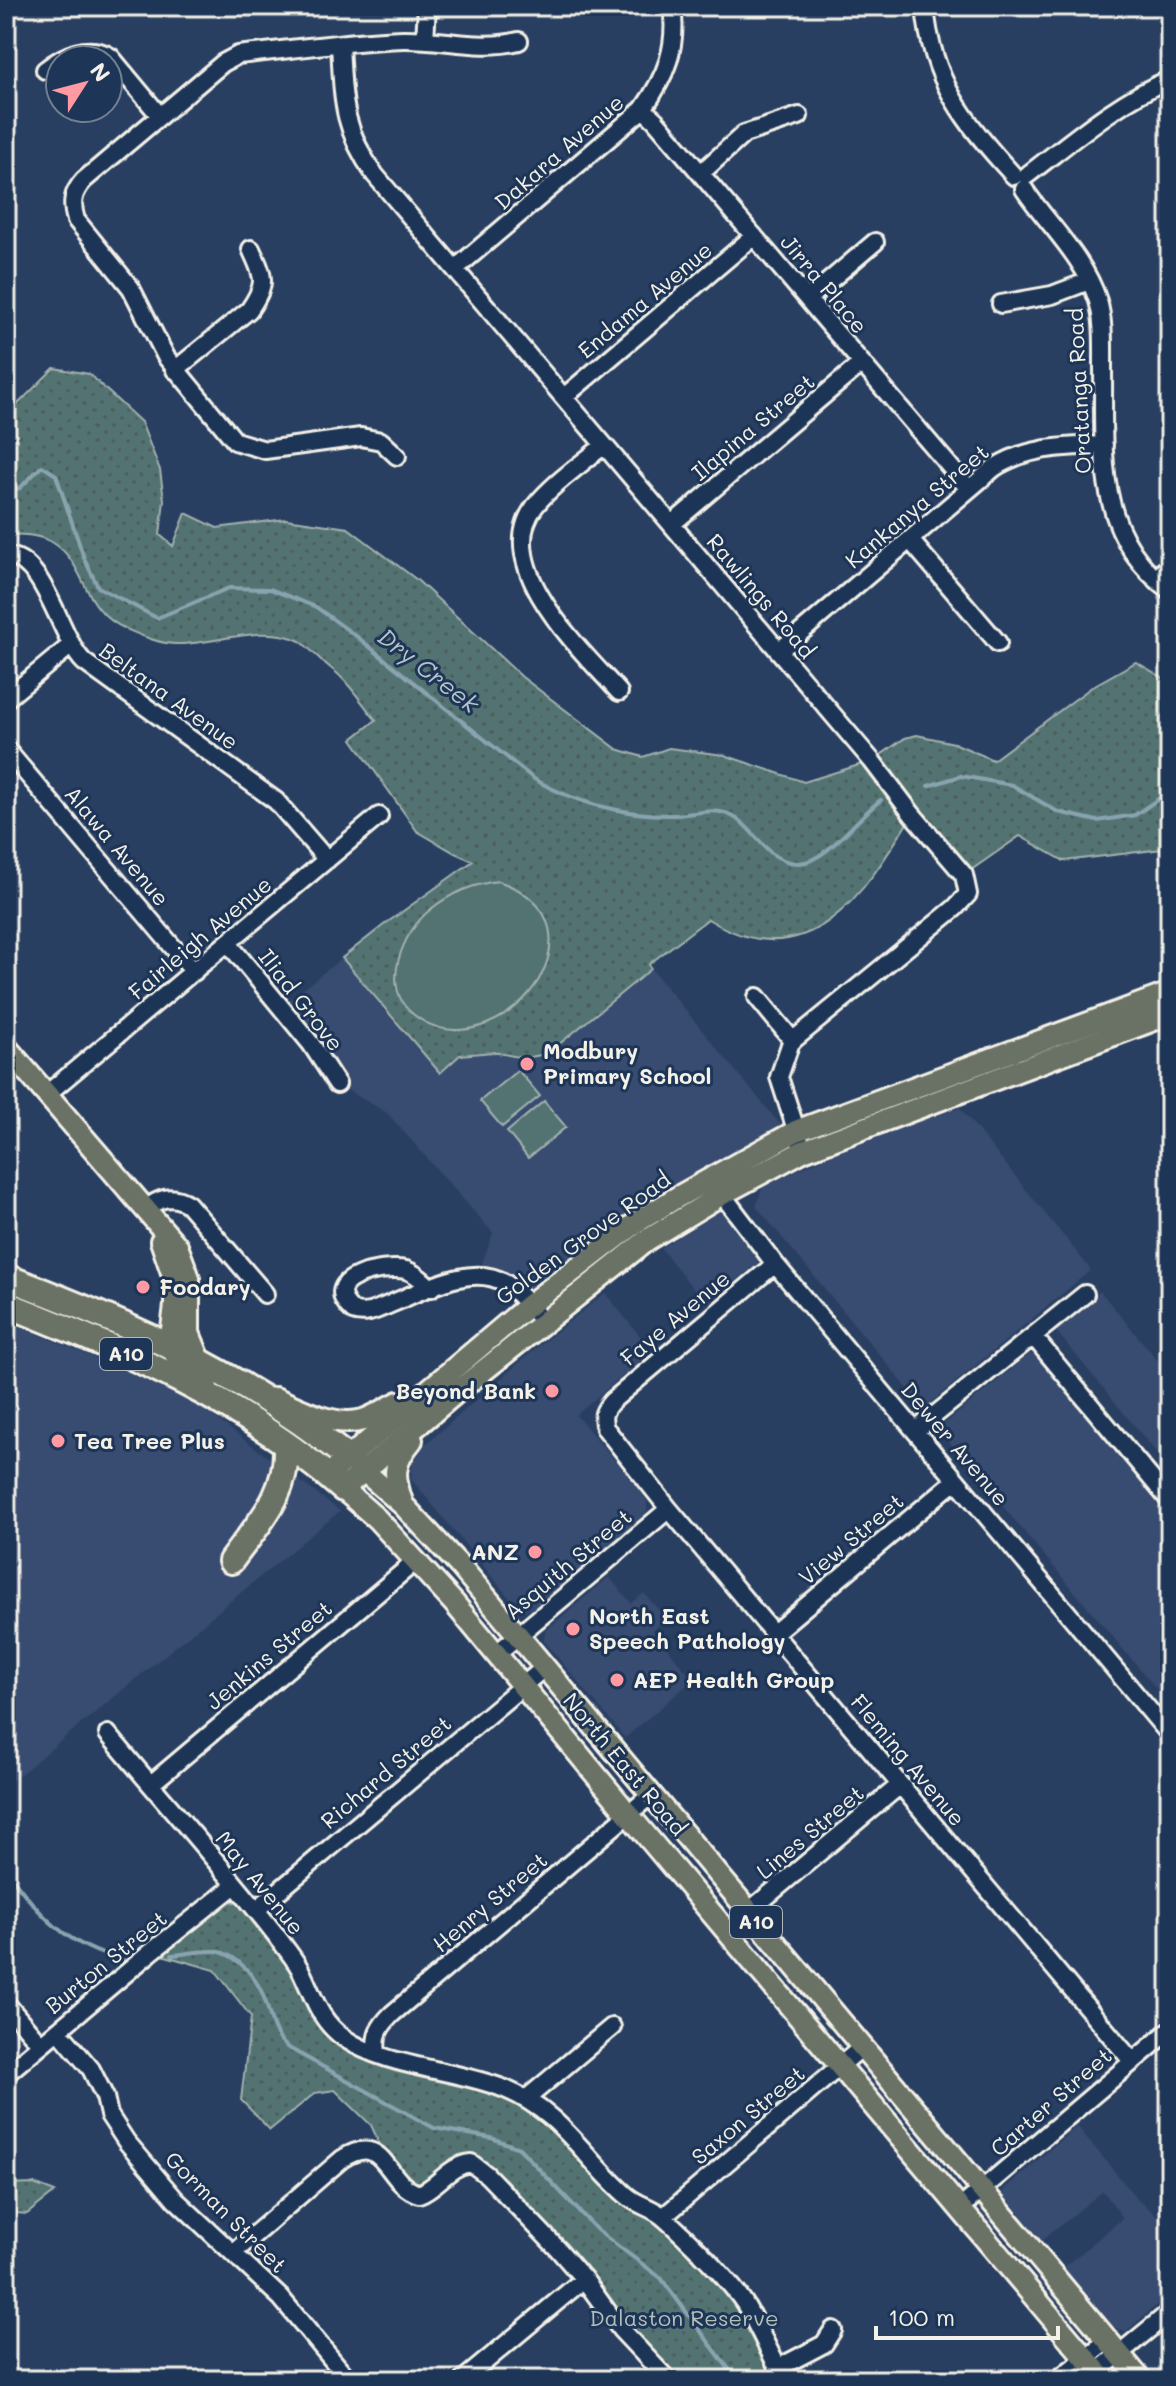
<svg xmlns="http://www.w3.org/2000/svg" width="1176" height="2386" font-family="Mali,sans-serif">
  <style>
    .built { fill: #374b70 }
    .grass { fill: url(#grass-dots); stroke: #a3b2ae; stroke-width: 2 }
    .garden { fill: #527373; stroke: #a3b2ae; stroke-width: 2 }
    .lines { fill: none; stroke-linecap: round; stroke-linejoin: round }
    .stream { stroke: #8aa4af; stroke-width: 4 }
    .minor-casing { stroke: #f4f1e8; stroke-width: 22 }
    .major-casing { stroke: #f4f1e8; stroke-width: 26 }
    .highway-casing { stroke: #f4f1e8; stroke-width: 30 }
    .minor { stroke: #1d3557; stroke-width: 16 }
    .major { stroke: #6b7165; stroke-width: 20 }
    .highway { stroke: #6b7165; stroke-width: 24 }
    .poi-dot { fill: #ff9aa2; stroke: #1d3557; stroke-width: 3 }
    .labels { text-anchor: middle; stroke-width: 6; stroke-linejoin: round; paint-order: stroke }
    .shield { fill: #1d3557; stroke: #b4b9bc; stroke-width: 2 }
    .shield-label { font-size: 20px; font-weight: bold; fill: #f4f1e8 }
    .street-label { font-size: 22px; fill: #f4f1e8; stroke: #1d3557 }
    .poi-label { font-size: 22px; font-weight: bold; fill: #f4f1e8; stroke: #1d3557; text-anchor: start }
    .park-label { font-size: 22px; fill: #b3bfb9; stroke: #1d3557 }
    .water-label { font-size: 24px; font-style: italic; fill: #b6c4c7; stroke: #1d3557 }
  </style>
  <defs>
    <pattern id="grass-dots" width="8" height="8" patternUnits="userSpaceOnUse" patternTransform="scale(2)"><rect width="8" height="8" fill="#527373"/><path d="M2 2h.1M6 6h.1" fill="none" stroke="#4d5b5a" stroke-width="1.8" stroke-linecap="round"/></pattern>
  </defs>
  <rect width="100%" height="100%" fill="#293f62"/>
  <filter id="ink" filterUnits="userSpaceOnUse"><feTurbulence type="fractalNoise" baseFrequency=".0125" numOctaves="2"/><feDisplacementMap in="SourceGraphic" scale="16" xChannelSelector="R" yChannelSelector="G"/><feConvolveMatrix kernelMatrix="1 2 1 2 8 2 1 2 1" color-interpolation-filters="sRGB"/></filter>
  <g filter="url(#ink)">
    <path class="built" d="M385,924L648,965L789,1135L710,1178L529,1305L478,1274L493,1233L387,1113L337,1084L280,1007Z
      M960,1108L1091,1270L929,1404L917,1400L756,1206L763,1186L833,1154L896,1129Z
      M718,1212L730,1215L758,1252L759,1259L757,1264L706,1305L661,1248Z
      M1100,1291L1170,1375V1469L1056,1331Z
      M605,1293L652,1351L576,1415L642,1492L647,1502V1511L641,1518L536,1607L523,1611L517,1607L411,1479L413,1455L535,1349Z
      M6,1321L186,1396L340,1511L6,1786Z
      M1030,1354L1040,1356L1170,1512V1705L941,1433L942,1426Z
      M609,1577L631,1603L644,1593L666,1619L653,1630L693,1680L625,1738L544,1641L545,1631Z
      M1077,2126L1138,2200L1170,2226V2294L1125,2332L1112,2326L1063,2268L1123,2218L1103,2191L1041,2241L1003,2197V2190Z"/>
    <path class="grass" d="M54,368L89,374L141,422L160,470L164,500L160,535L173,546L186,513L217,528L286,519L348,528L417,580L522,677L617,749L643,757L669,748L724,755L804,782L872,761L905,738L917,735L954,743L993,760L1093,686L1136,662L1170,682V848L1064,861L1020,836L964,875L912,815C865,893 809,982 708,919L649,964L651,969L547,1054L524,1058L493,1052L460,1055L440,1073L342,958L385,924L473,861L455,853L417,831L352,739L376,720C364,706 354,690 341,677C334,670 325,664 318,657C312,652 306,645 300,641C263,623 217,644 179,644C162,645 142,636 126,629C67,604 94,528 6,535V416Z
      M231,1901L243,1905L350,2049L373,2062L474,2087L514,2101L546,2121L656,2219L723,2286L758,2344L773,2380H677L653,2359L493,2172L474,2155C449,2153 438,2185 414,2182L382,2149L371,2125L335,2090L315,2093L270,2130L241,2100L251,2017L215,1970L162,1955L224,1903Z
      M34,2184L55,2192L27,2214L6,2212V2185Z"/>
    <path class="garden" d="M498,881C623,923 496,1078 414,1015C378,988 403,931 431,909C451,893 473,884 498,881Z
      M518,1070L540,1096L502,1127L480,1101Z
      M544,1101L566,1127L528,1158L507,1132Z"/>
    <g class="lines">
      <path class="stream" d="M6,491L20,488L42,466L56,475L84,558L98,587L157,618L229,588L270,589L316,607L356,636L534,779C574,803 623,815 670,815C687,816 708,808 725,813C756,823 763,863 799,863C827,862 858,816 881,800
        M928,786L961,776L1012,785L1058,812L1097,821L1135,815L1170,791
        M6,1869C37,1914 68,1947 123,1960
        M172,1955C185,1954 202,1950 216,1951C240,1955 259,1981 266,2003C272,2021 272,2033 287,2047L434,2128L491,2138L519,2148L598,2231L661,2278L737,2380"/>
      <defs>
        <path id="minor" d="M925,6C931,80 965,123 1014,176
          M425,40L427,6
          M340,44C343,99 342,129 375,175L872,761L912,814L964,875L968,894L955,908L791,1042L779,1077L803,1151
          M45,70C63,55 89,43 111,57L160,116
          M643,109L655,120L969,489
          M701,173L744,134L799,116
          M1026,176C1072,141 1116,102 1170,79
          M1024,189C1049,226 1084,257 1098,301C1104,321 1103,346 1103,368C1104,453 1094,534 1170,591
          M455,269L643,109C666,76 678,47 672,6
          M808,299L875,242
          M1001,304L1052,295L1089,281
          M175,370L249,310C268,283 264,277 251,249
          M564,397L754,236
          M604,445C582,464 553,483 535,506C490,565 582,651 619,692
          M397,456L381,441L361,437L265,450L235,441L166,357L131,288L76,220C71,204 72,193 84,180L223,63L238,55C293,49 348,41 403,39C442,38 481,51 519,41
          M672,524L862,363
          M910,540L998,643
          M6,556C45,556 59,637 84,662L276,801L327,860
          M1156,580L1170,564
          M779,651L994,468C1028,446 1065,447 1104,445
          M6,699L70,646
          M6,749L194,972
          M228,943L311,1044L337,1084
          M757,997L793,1041
          M48,1093L379,816
          M715,1185L775,1264L1170,1735
          M144,1210C158,1199 171,1193 188,1204L265,1294
          M775,1264L612,1401C604,1410 601,1416 605,1428L669,1509L1132,2061
          M431,1288C424,1282 416,1273 406,1270C383,1265 316,1278 353,1311C365,1316 376,1310 388,1305C421,1292 471,1262 505,1283C520,1293 532,1309 544,1323
          M1033,1336L1170,1501
          M915,1431L1085,1294
          M774,1633L956,1480
          M496,1654L669,1509
          M108,1734C166,1804 227,1871 282,1943C289,1953 297,1962 302,1973C314,1998 320,2021 344,2038C387,2068 456,2069 505,2089C561,2112 583,2157 626,2195C637,2205 651,2207 662,2216C685,2236 729,2279 745,2304C757,2324 767,2347 778,2368L779,2380
          M151,1784L417,1560
          M256,1910L544,1668
          M748,1912L900,1785
          M6,2003L40,2044
          M58,2030L91,2069L105,2097L109,2115L126,2141L176,2200L281,2298L349,2380
          M377,2052C374,2035 380,2026 392,2014L651,1795
          M6,2074L150,1953L235,1885
          M526,2099L612,2027
          M960,2208L1170,2030
          M663,2217L861,2048
          M233,2253L342,2159C387,2130 384,2184 419,2194C438,2187 449,2165 471,2163L487,2175L558,2249L584,2279L621,2330L668,2380
          M778,2368L824,2344L833,2330
          M1097,2372L1170,2312
          M463,2380L584,2279
          M1057,2380L1107,2341"/>
        <path id="major" d="M6,1047L177,1246L189,1278V1333L200,1360
          M161,1241L175,1281V1305L170,1345L181,1365L207,1387
          M275,1398C301,1409 334,1428 363,1420C375,1416 387,1408 399,1402
          M357,1465L403,1505L460,1566L1141,2380
          M327,1476L529,1305L637,1222L674,1199L796,1131L1170,993
          M403,1505C393,1476 392,1464 412,1440
          M1104,2380L629,1815L454,1603L377,1519L343,1489L458,1391L647,1240L721,1195L803,1151L1170,1014"/>
        <path id="highway" d="M6,1277C134,1326 238,1371 347,1457
          M6,1304C126,1351 246,1403 343,1489
          M231,1561C259,1522 288,1496 286,1445"/>
      </defs>
      <use href="#minor" class="minor-casing"/>
      <use href="#major" class="major-casing"/>
      <use href="#highway" class="highway-casing"/>
      <use href="#minor" class="minor"/>
      <use href="#major" class="major"/>
      <use href="#highway" class="highway"/>
    </g>
  </g>
  <g class="poi-dot">
    <circle cx="527" cy="1064" r="8"/>
    <circle cx="143" cy="1287" r="8"/>
    <circle cx="552" cy="1391" r="8"/>
    <circle cx="58" cy="1441" r="8"/>
    <circle cx="535" cy="1552" r="8"/>
    <circle cx="573" cy="1629" r="8"/>
    <circle cx="617" cy="1680" r="8"/>
  </g>
  <g class="labels">
    <g class="shield">
      <rect x="100" y="1338" width="52" height="32" rx="6"/>
      <rect x="730" y="1906" width="52" height="32" rx="6"/>
    </g>
    <g class="shield-label">
      <text x="126" y="1361">A10</text>
      <text x="756" y="1929">A10</text>
    </g>
    <g class="street-label">
      <text transform="translate(559 152) rotate(-41)" y="8">Dakara Avenue</text>
      <text transform="translate(824 284) rotate(50)" y="8">Jirra Place</text>
      <text transform="translate(645 300) rotate(-40)" y="8">Endama Avenue</text>
      <text transform="translate(1079 391) rotate(-93)" y="8">Oratanga Road</text>
      <text transform="translate(753 427) rotate(-40)" y="8">Ilapina Street</text>
      <text transform="translate(917 506) rotate(-40)" y="8">Kankanya Street</text>
      <text transform="translate(761 596) rotate(50)" y="8">Rawlings Road</text>
      <text transform="translate(169 696) rotate(36)" y="8">Beltana Avenue</text>
      <text transform="translate(117 846) rotate(50)" y="8">Alawa Avenue</text>
      <text transform="translate(200 938) rotate(-40)" y="8">Fairleigh Avenue</text>
      <text transform="translate(301 1000) rotate(52)" y="8">Iliad Grove</text>
      <text transform="translate(583 1238) rotate(-36)" y="8">Golden Grove Road</text>
      <text transform="translate(675 1318) rotate(-40)" y="8">Faye Avenue</text>
      <text transform="translate(955 1444) rotate(50)" y="8">Dewer Avenue</text>
      <text transform="translate(851 1539) rotate(-40)" y="8">View Street</text>
      <text transform="translate(568 1564) rotate(-40)" y="8">Asquith Street</text>
      <text transform="translate(269 1655) rotate(-40)" y="8">Jenkins Street</text>
      <text transform="translate(908 1760) rotate(50)" y="8">Fleming Avenue</text>
      <text transform="translate(625 1764) rotate(50)" y="8">North East Road</text>
      <text transform="translate(386 1772) rotate(-40)" y="8">Richard Street</text>
      <text transform="translate(810 1832) rotate(-40)" y="8">Lines Street</text>
      <text transform="translate(260 1883) rotate(51)" y="8">May Avenue</text>
      <text transform="translate(490 1902) rotate(-40)" y="8">Henry Street</text>
      <text transform="translate(106 1962) rotate(-39)" y="8">Burton Street</text>
      <text transform="translate(1051 2102) rotate(-41)" y="8">Carter Street</text>
      <text transform="translate(748 2115) rotate(-40)" y="8">Saxon Street</text>
      <text transform="translate(226 2212) rotate(45)" y="8">Gorman Street</text>
    </g>
    <g class="poi-label">
      <text x="543" y="1059">Modbury<tspan x="543" dy="25">Primary School</tspan></text>
      <text x="159" y="1295">Foodary</text>
      <text x="536" y="1399" text-anchor="end">Beyond Bank</text>
      <text x="74" y="1449">Tea Tree Plus</text>
      <text x="519" y="1560" text-anchor="end">ANZ</text>
      <text x="589" y="1624">North East<tspan x="589" dy="25">Speech Pathology</tspan></text>
      <text x="633" y="1688">AEP Health Group</text>
    </g>
    <g class="park-label">
      <text x="684" y="2326">Dalaston Reserve</text>
    </g>
    <g class="water-label">
      <text transform="translate(428 671) rotate(38)" y="8">Dry Creek</text>
    </g>
  </g>
  <rect width="1176" height="2386" fill="none" stroke="#1d3557" stroke-width="32"/>
  <rect x="16" y="16" width="1144" height="2354" fill="none" stroke="#f4f1e8" stroke-width="3" filter="url(#ink)"/>
  <g transform="translate(84 84) rotate(54)"><circle r="38" fill="#1d3557" stroke="#738091" stroke-width="2"/>
  <path d="M0-6L14 30L0 20L-14 30Z" fill="#ff9aa2"/>
  <text y="-12" font-size="22" font-weight="bold" text-anchor="middle" fill="#f4f1e8">N</text>
  </g>
  <path d="M876 2326v12h182v-12" fill="none" stroke="#f4f1e8" stroke-width="4"/>
  <text x="888" y="2326" font-size="24" fill="#f4f1e8" stroke="#1d3557" stroke-width="6" paint-order="stroke">100 m</text>
</svg>
